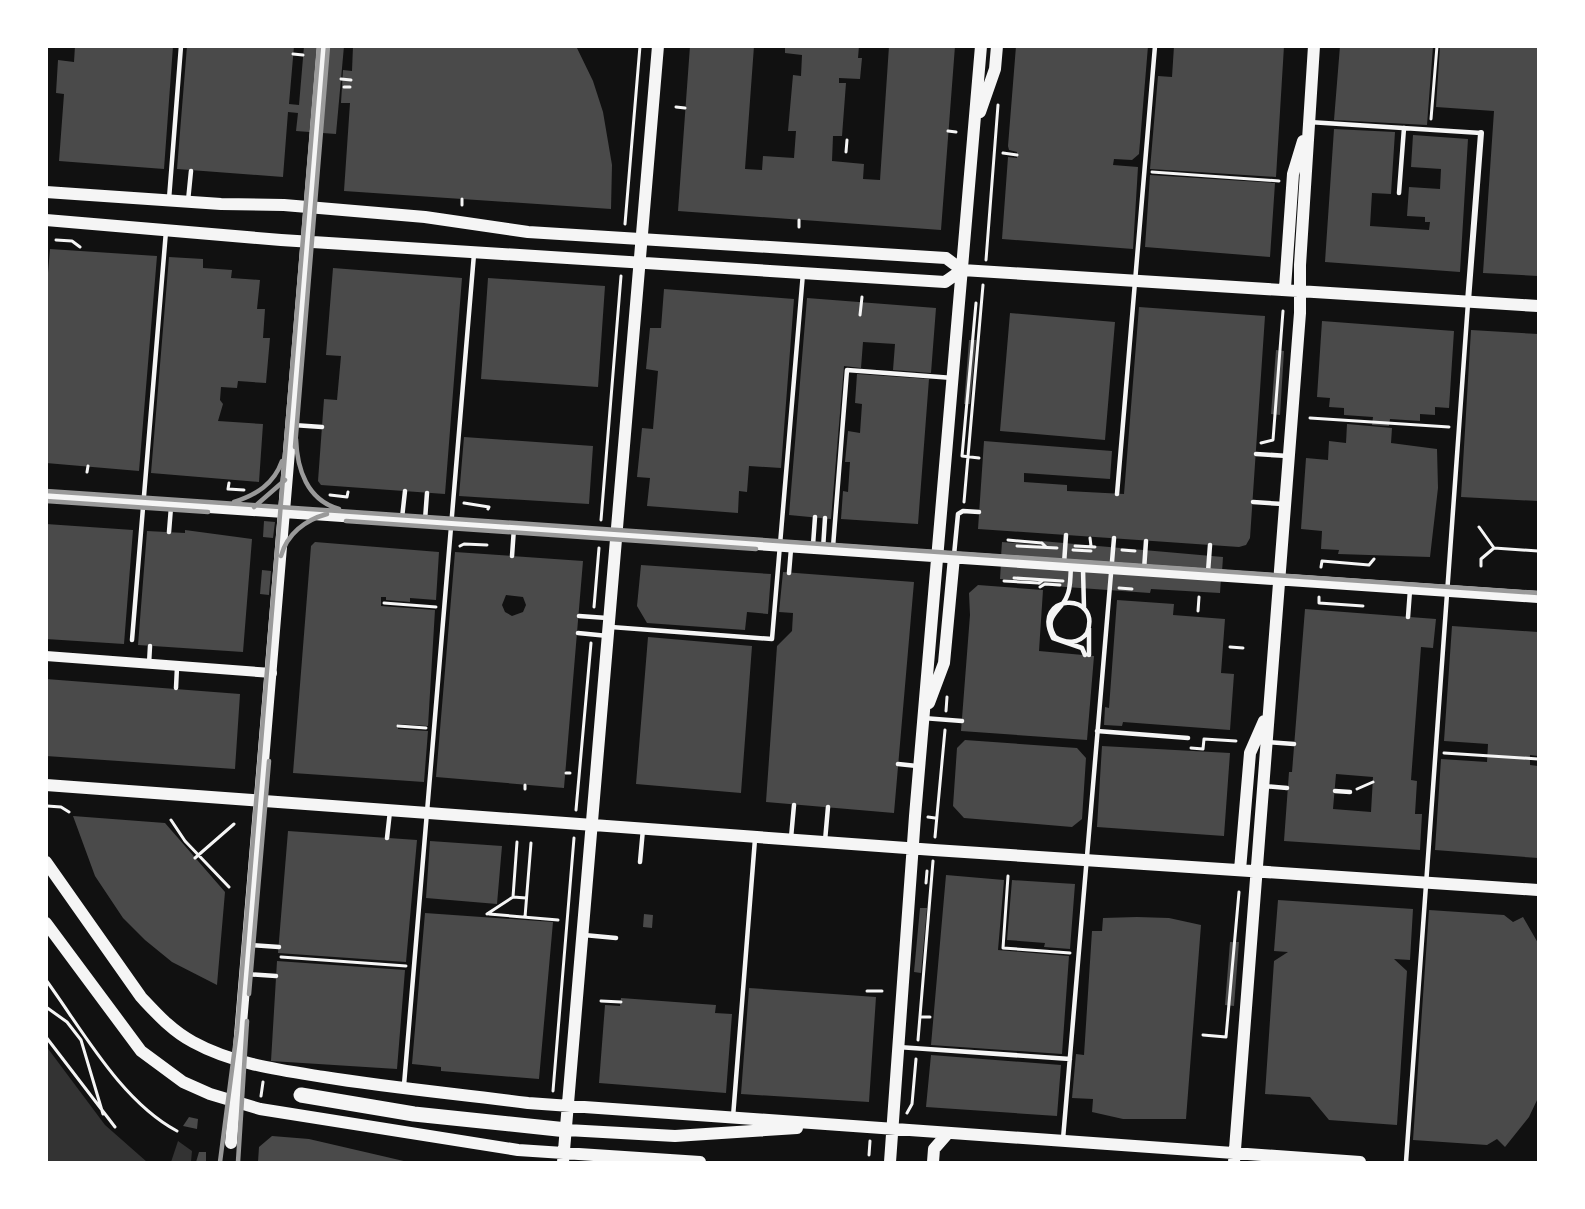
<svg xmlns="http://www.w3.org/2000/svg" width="1585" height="1209" font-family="'Fira Sans Condensed',sans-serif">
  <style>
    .water { fill: #333 }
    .building { fill: #4a4a4a; fill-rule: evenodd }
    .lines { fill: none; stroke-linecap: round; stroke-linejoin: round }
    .path { stroke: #f5f5f5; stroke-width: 3 }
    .service { stroke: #f5f5f5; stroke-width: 4.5 }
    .minor { stroke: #f5f5f5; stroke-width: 6 }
    .tertiary { stroke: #f5f5f5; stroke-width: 10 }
    .secondary { stroke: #f5f5f5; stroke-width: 12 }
    .trunk { stroke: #f5f5f5; stroke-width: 15 }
    .rail { stroke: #9a9a9a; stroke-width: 4.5 }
  </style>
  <rect width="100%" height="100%" fill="#111"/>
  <path class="water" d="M46,1046L105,1125L147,1162H47Z
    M178,1141L192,1151L191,1162H171Z"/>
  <path class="building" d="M75,46H173L164,169L59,161L64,94L56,93L58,60L74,62Z
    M187,46H294L289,104L299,105L304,46H344L336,134L296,131L298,113L288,112L283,177L177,169Z
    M353,46H576L593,81L603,112L612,165L611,209L344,191L350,103H341L343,70L352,71Z
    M690,46H754L745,169L762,170L763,156L794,158L796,131H788L793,75L801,76L802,55L785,53V46H859L858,58H862L860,79L839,78V83H846L842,136H833L832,161L864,164L863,179L880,180L889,46H955L941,230L678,211Z
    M1016,46H1148L1139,154L1132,160L1114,159L1113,165L1138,167L1133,249L1002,239L1008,157L1017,158V152L1009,150L1008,146Z
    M1174,46H1284L1276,177L1150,169L1158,76L1172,77Z
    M1340,46H1433L1427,125L1334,120Z
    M1440,46H1538V276L1483,273L1494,111L1436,107Z
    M1334,129L1395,132L1391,194L1372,193L1370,226L1429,230L1430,222H1425V217L1407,216L1409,187L1440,189L1441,169L1411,167L1413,135L1468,139L1460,272L1325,262Z
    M1150,175L1275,183L1270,257L1145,247Z
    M50,249L157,256L139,471L46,463V297Z
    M169,257L203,259V268L232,270L231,278L260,280L257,309H265L263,338H270L266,383L238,381L237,388L221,387L220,400L223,404L218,421L263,424L259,482L151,473Z
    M333,268L462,278L445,494L321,485L318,481L324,399L337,400L341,356L326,355Z
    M488,278L605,286L598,387L481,379Z
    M664,289L794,299L781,468L749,466L747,492L739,491L738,513L647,506L650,478L637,477L642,428L653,429L658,371L646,369L650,328H661Z
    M807,298L936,308L931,373L893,370L895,344L863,342L861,368L844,366L831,519L789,515Z
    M1139,307L1265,316L1250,538L1246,545L1239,547L978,529L984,441L1112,451L1110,479L1024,473V482L1067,485V491L1124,494Z
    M1010,313L1115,322L1105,440L1000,431Z
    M1322,321L1454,331L1449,408L1435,407V415L1420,414V421L1390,419L1389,426L1372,425L1373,417L1344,415V408L1329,407L1330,398L1317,397Z
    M1471,330L1538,334V501L1461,497Z
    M969,340H976L970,404H964Z
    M1276,350L1284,351L1280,415L1271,414Z
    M857,374L929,379L918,524L841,519L843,491L848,492L850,462H845L848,431L860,433L862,404L855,403Z
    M1347,424L1392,428L1391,443L1437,449L1438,488L1430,557L1338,554L1339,550L1321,549L1322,531L1301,529L1306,458L1328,460L1329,441L1346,443Z
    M464,437L593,446L589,504L459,496Z
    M264,521L275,522L273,538L263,537Z
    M46,524L133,530L124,644L46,639Z
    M185,530L252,539L243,652L138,645L147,531L185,533Z
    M1041,541L1223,557L1222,572L1001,557L1002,542L1041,545Z
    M315,542L439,552L436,600L410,598V602L386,600V597H381V606L435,610L428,726L398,724V729L428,731L424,782L293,773L311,546Z
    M455,552L583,561L564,788L436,777ZM506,595L523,597L526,605L523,612L512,616L505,612L502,605Z
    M1001,563L1221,578L1220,593L1151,589L1150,593L1038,585V581L1000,579Z
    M641,565L771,574L768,614L747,612L745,630L647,623L637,606Z
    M262,570L271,571L269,595L260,594Z
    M783,572L914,582L894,813L766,802L777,646L792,631L793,613L779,612Z
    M978,585L1043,590L1039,651L1094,656L1087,740L961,731L970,615L969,593Z
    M1117,600L1174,604L1173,615L1225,619L1221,673L1234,674L1230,730L1123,722L1122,726L1104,725L1105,707L1109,708Z
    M1305,609L1436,619L1433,648L1421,647L1411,780L1417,781L1415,814H1422L1420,850L1284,841L1289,772H1292ZM1336,774L1373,777L1371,812L1333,809Z
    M1452,626L1538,632V756L1530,755V765L1538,766V858L1435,850L1441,759L1487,762L1488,744L1444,741Z
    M648,637L752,646L741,793L636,784Z
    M46,679L240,694L235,769L46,756Z
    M965,740L1077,748L1086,758L1082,819L1072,827L964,818L953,806L957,748Z
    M1102,746L1230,753L1224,836L1097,827Z
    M73,816L165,823L225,892L217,985L172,962L145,940L123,918L95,876Z
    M288,831L417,840L406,962L278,953Z
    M430,841L502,846L497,904L426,898Z
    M946,875L1004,880L998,950L1069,956L1062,1054L931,1045Z
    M1012,880L1075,884L1070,949L1044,947L1045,943L1007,940Z
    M1278,900L1413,909L1410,960L1394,959L1407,971L1397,1125L1329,1120L1310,1097L1265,1094L1274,961L1288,952L1274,951Z
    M920,908H927L921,973L914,972Z
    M1429,910L1504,915L1513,922L1523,917L1538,943V1098L1529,1117L1505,1147L1497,1139L1487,1145L1413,1140Z
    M425,913L553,922L539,1079L441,1071V1067L412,1064Z
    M644,914L653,915L652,928L643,927Z
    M1137,917L1169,918L1201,925L1186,1119H1123L1092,1112L1093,1099L1072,1098L1076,1054L1084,1055L1092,931H1102L1103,918Z
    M1230,942H1239L1234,1006L1225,1005Z
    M277,961L405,970L397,1069L271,1061Z
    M749,988L876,997L869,1102L741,1094Z
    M621,998L716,1005L715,1013L732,1014L726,1093L599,1083L605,1005L620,1006Z
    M931,1055L1061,1065L1057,1116L926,1107Z
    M189,1117L198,1119L197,1129L183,1126Z
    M272,1136L309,1139L408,1162H258L259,1147Z
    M199,1152H206V1162H196Z"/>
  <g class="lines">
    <path class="path" d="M293,54L303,55
      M341,79L351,80
      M344,87H350
      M676,107L685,108
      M1431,119L1437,46
      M948,131L956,132
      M846,152L847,140
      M1003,153L1017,155
      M1152,172L1279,181
      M462,205V199
      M625,224L640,46
      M799,227V220
      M56,240L72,241L80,247
      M986,260L998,105
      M976,303L962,456L979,458
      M860,315L862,297
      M1310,418L1449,427
      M1261,443L1273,440L1283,311
      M87,472L88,466
      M229,483L228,489L244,490
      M330,495L347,497L348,492
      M964,502L983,285
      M464,503L489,507L488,509
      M601,520L621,276
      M1479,527L1494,548
      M1090,538L1091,546
      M1008,540L1042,543L1046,547
      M460,546L464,544L487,545
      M1017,546L1057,548
      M1075,546L1095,547
      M1073,550L1091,551
      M1122,550L1135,551
      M1481,566V559L1494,548L1538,551
      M1321,567L1322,561L1369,565L1374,559
      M1014,578L1063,581
      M1004,581L1039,583L1043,580
      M1040,587L1045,584L1060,585
      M1119,588L1132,589
      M1319,597V603L1363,606
      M384,603L436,607
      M594,607L599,548
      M1198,611L1199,597
      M1230,647L1243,648
      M946,711L947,697
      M398,726L426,728
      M1191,748L1203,749L1204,739L1236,741
      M1444,753L1538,759
      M566,773H570
      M525,789V785
      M1357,789L1373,782
      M47,806L61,807L69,812
      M576,810L591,643
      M928,817L935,818
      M171,820L185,841L229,887
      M935,837L945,730
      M195,858L234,824
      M1008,876L1003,948L1070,953
      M926,883L927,871
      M513,897L526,898
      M487,914L513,897L517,842
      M489,914L558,920
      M525,917L531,843
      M281,957L406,966
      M46,980C83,1031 121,1101 177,1131
      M867,991H882
      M601,1001L621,1002
      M46,1007L67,1022L81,1040L103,1114
      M922,1017H930
      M1203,1035L1226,1037L1239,892
      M46,1037L115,1127
      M918,1040L933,861
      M553,1091L574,838
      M261,1096L263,1082
      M907,1113L912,1104L916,1059
      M869,1155L870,1141"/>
    <path class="service" d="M1309,122L1481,133
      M1399,193L1404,128
      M169,199L181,46
      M188,201L191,171
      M293,425L322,427
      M1256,454L1288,456
      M1117,494L1155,46
      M1253,502L1283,504
      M402,518L405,491
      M425,520L427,493
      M169,532L171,507
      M813,545L815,517
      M833,547L847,370L953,378
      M823,549L825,518
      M954,555L958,514L963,511L979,512
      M512,556L514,528
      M1064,564L1066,535
      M1071,568C1070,577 1071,588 1067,596C1061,612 1042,616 1055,637C1066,644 1079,644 1087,633C1103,591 1030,593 1053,638L1082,648L1085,655
      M1083,569L1084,608
      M1144,570L1146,541
      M1208,572L1210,545
      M789,573L791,549
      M579,616L607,618
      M1408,617L1410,590
      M611,627L772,639L803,273
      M578,633L608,636
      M132,640L166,231
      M1089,655V628
      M149,664L150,646
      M176,688L177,667
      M923,718L962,721
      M1097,731L1188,738
      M1267,742L1294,744
      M898,764L917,766
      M1263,786L1287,788
      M1335,791L1350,792
      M387,838L390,811
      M791,838L794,805
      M825,841L828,807
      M640,862L643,829
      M584,935L616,938
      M249,945L279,947
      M246,974L276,976
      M898,1047L1070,1059
      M404,1085L474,254
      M733,1117L755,839
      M1063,1139L1114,538
      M1406,1162L1468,303"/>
    <path class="minor" d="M1468,301L1481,133"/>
    <path class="tertiary" d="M46,656L272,673"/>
    <path class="secondary" d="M980,112L995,69L997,46
      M46,192L221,204L284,205L425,217L528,232L946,258L962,270L1538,306
      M46,220L281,240L945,282L962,270
      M1285,288L1293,174L1303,141
      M46,496L1538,597
      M929,703L944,663L954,557
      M46,785L934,850L1538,890
      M46,862L141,997C157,1014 172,1031 193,1042C233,1064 280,1070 324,1077C392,1088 460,1094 528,1103L1360,1162
      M1240,870L1250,753L1264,721
      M46,923L141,1051L183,1082L210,1094L260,1109L518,1150L700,1162
      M567,1130L675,1136L797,1128
      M231,1143L323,46
      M563,1162L658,46
      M890,1162L915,816L981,46
      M933,1162L934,1149L948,1133
      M1234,1162L1300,313V265L1314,46"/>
    <path class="trunk" d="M301,1095L414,1114L567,1130"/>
    <path class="rail" d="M296,439C297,469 307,500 339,509
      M295,447L328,46
      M46,491L1538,593
      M46,501L208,512
      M234,502C256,495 274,484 282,461
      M254,507L285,480
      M346,521L756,549
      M281,556C287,534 305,520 327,514
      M249,994L269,761
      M220,1162L237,1031L319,46
      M238,1162L247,1021"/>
  </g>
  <rect width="1585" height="1209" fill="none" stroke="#ffffff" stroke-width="96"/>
</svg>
